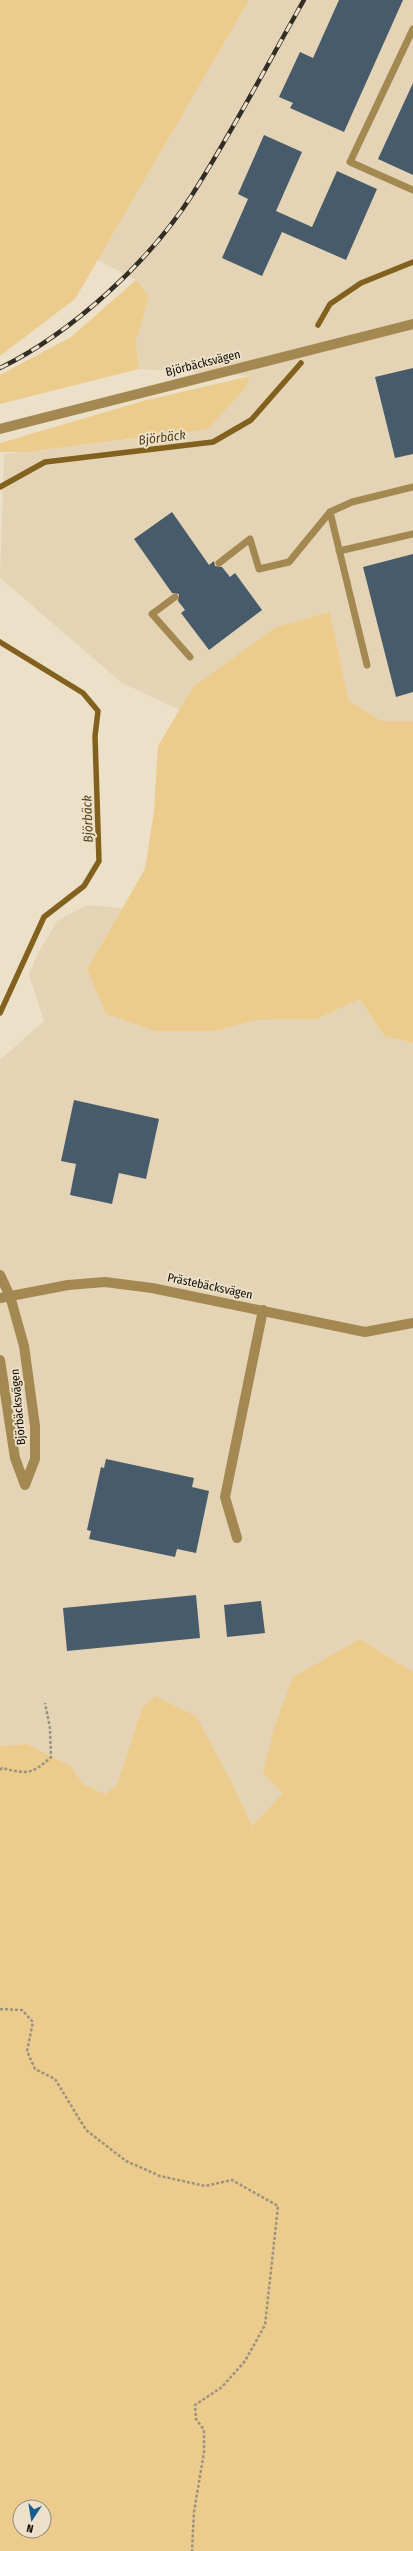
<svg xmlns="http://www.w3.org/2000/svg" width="413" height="2551" font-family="'Fira Sans Condensed',sans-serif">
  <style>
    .built { fill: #e4d4b5 }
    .green { fill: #eccc8d; fill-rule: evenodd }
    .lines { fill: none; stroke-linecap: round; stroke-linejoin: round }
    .stream { stroke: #81611d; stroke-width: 5.5 }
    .building { fill: #485b6b }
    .path { stroke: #9c9280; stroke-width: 2.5; stroke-dasharray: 3 2; stroke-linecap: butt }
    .service { stroke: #a48851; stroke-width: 7 }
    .minor { stroke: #a48851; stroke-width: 10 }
    .rail-casing { stroke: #332e24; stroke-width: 4.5 }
    .rail { stroke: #ede0c8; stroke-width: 3; stroke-dasharray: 9; stroke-linecap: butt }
    .labels { text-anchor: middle; stroke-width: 4; stroke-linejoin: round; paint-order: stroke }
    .street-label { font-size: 12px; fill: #100c05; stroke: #ede0c8 }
    .water-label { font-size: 13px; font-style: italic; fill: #53411b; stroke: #ede0c8 }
  </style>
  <rect width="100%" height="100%" fill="#ede0c8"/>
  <path class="built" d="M249,0H413V721H382L349,701L330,612L193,687L180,710L122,683L0,578L4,454L176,434L246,387L250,376L139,369L136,341L148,296L136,280L97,260Z
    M87,905L122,908L87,969L215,1031L256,1020L317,1019L360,999L384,1036L413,1043V1672L360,1639L283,1793L252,1826L234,1787L142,1708L117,1785L105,1794L83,1784L71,1766L27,1744L0,1746V1060L44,1021L29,975L36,957L57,921Z"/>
  <path class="green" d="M0,0H249L75,299L0,356Z
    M136,280L149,296L136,341L139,369L0,404V375L71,337Z
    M250,376L246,387L208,429L25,452H0V443L143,401Z
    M330,612L349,701L382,721H413V1043L384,1036L360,999L317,1019L256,1020L215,1031H155L106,1014L87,969L145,869L154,811L158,746L193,687L276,627Z
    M360,1639L413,1672V2551H0V1746L27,1744L71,1766L83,1784L105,1794L117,1785L142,1708L155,1696L196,1716L234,1787L252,1826L283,1793L263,1774L274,1728L293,1677ZM20,2507H44V2531H20Z"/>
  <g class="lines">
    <path class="stream" d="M318,325L330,304L361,283L413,262
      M0,487L45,462L213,442L251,420L301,363
      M0,642L83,693L98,711L95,736L99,861L84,886L44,917L0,1013"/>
  </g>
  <path class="building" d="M339,0H403L344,132L290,108L293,103L279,97L300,52L313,58Z
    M413,83V175L378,159Z
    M264,135L302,152L276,211L312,227L337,171L377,189L346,260L282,232L262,276L222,258L248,199L238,194Z
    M413,368V454L395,458L375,377Z
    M172,512L209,565L214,561L215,566L222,567L230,577L235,573L262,610L209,650L181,613L185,610L178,601L179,594L172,593L134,539Z
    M413,554V692L396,697L363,567Z
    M74,1100L159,1119L146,1179L119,1173L112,1204L70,1195L76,1164L61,1161Z
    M106,1459L194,1478L192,1487L209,1491L196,1553L177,1549L175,1557L89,1539L91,1531L87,1530L101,1467L104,1468Z
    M196,1595L200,1638L67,1651L63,1608Z
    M261,1601L265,1633L227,1637L224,1605Z"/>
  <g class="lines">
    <path class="path" d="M0,1770L2,1768C26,1774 32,1775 51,1757L50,1728L45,1703
      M0,2009L22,2010L33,2022L27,2051L35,2069L55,2079L86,2130L126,2161L160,2176L205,2186L232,2180L278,2206L265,2325L245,2361L222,2387L195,2405L196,2419L204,2430V2452L194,2512L192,2551"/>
    <path class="service" d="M413,29L350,162L413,190
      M330,512L367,665
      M339,551L413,534
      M219,563L250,539L259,569L289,562L330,512L352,502L413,487
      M175,597L152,614L190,657"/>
    <path class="minor" d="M0,429L413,324
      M0,1275L10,1296L24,1346L35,1426V1459L25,1485
      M0,1298L68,1285L105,1282L152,1288L365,1332L413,1323
      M0,1360L15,1458L25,1485
      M237,1538L225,1497L263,1310"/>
    <defs>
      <path id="rail" d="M0,368C72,333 149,262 192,195C232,132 267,65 304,0"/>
    </defs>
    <use href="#rail" class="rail-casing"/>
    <use href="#rail" class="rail"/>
  </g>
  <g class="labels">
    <g class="street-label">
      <text transform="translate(203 363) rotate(-14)" y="4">Björbäcksvägen</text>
      <text transform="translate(210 1286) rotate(12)" y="4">Prästebäcksvägen</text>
      <text transform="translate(18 1407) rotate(-95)" y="4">Björbäcksvägen</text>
    </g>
    <g class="water-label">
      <text transform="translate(162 437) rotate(-7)" y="5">Björbäck</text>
      <text transform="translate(87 819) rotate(-92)" y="5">Björbäck</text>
    </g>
  </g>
  <g transform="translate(32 2519) rotate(192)"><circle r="19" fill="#ede0c8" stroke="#958b7a"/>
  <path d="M0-3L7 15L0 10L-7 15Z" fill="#155e92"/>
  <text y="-6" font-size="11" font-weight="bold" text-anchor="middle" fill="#100c05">N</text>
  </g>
</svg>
